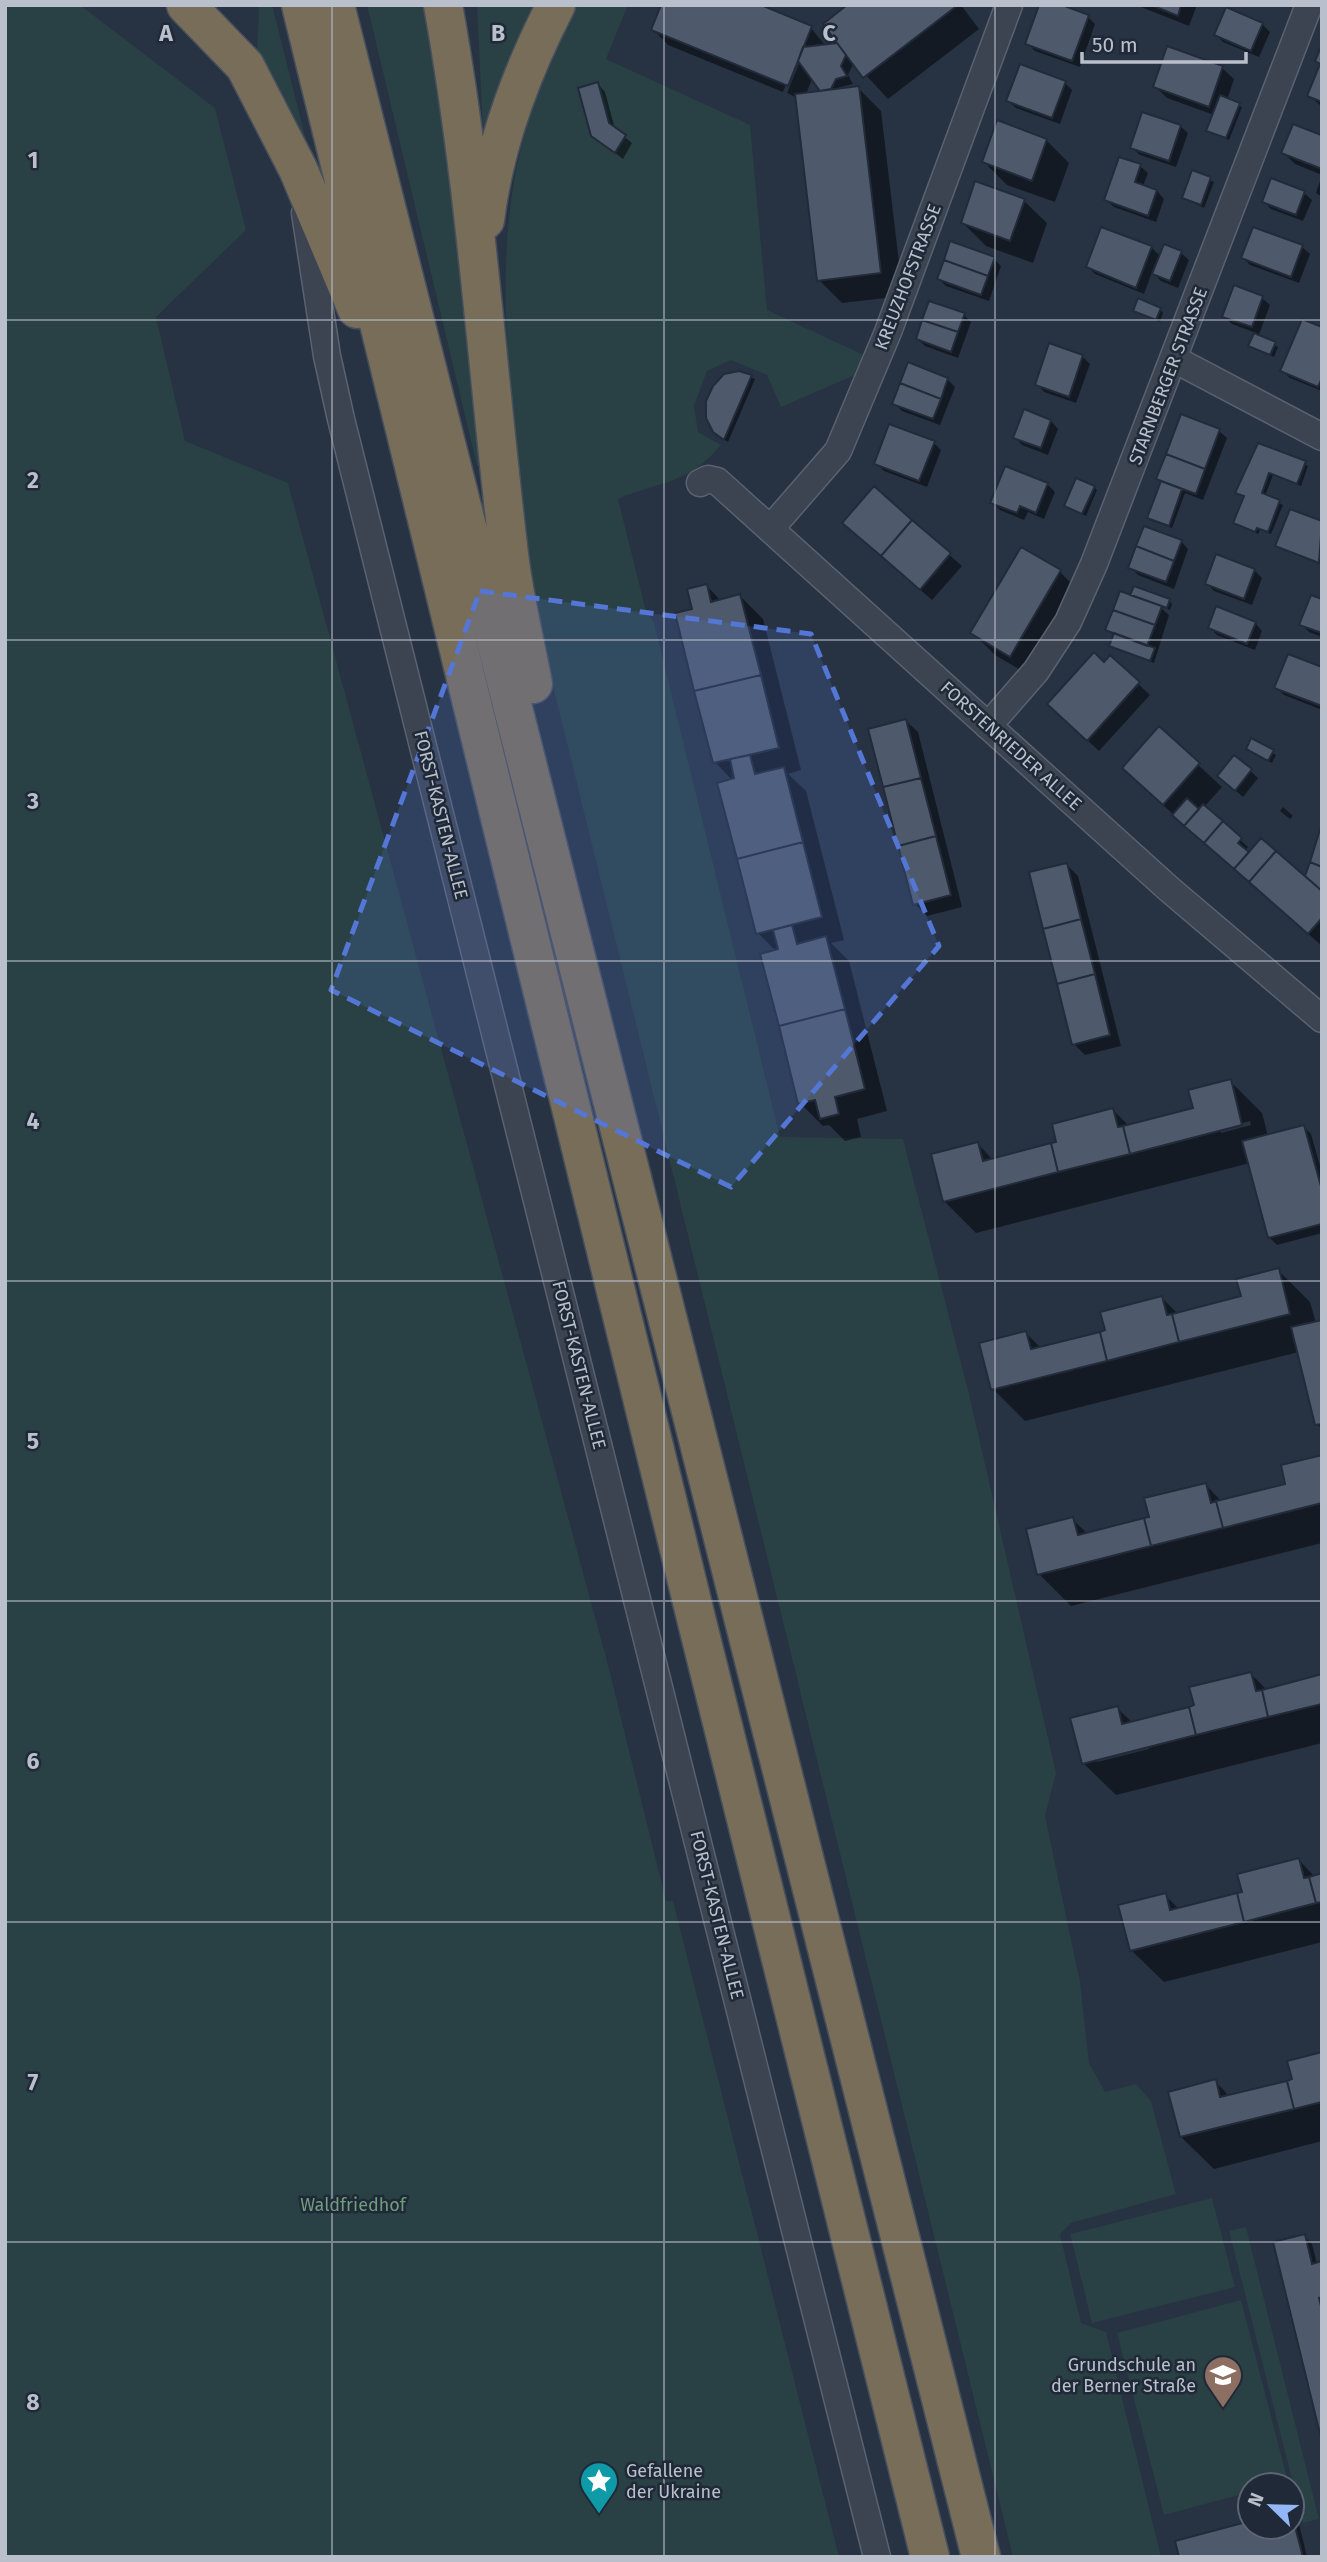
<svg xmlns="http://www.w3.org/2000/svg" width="1327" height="2562" font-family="'Fira Sans',sans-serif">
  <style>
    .green { fill: #294044 }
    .shadow { fill: #0007; fill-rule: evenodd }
    .building { fill: #4e596b; stroke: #222b3a; stroke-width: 2 }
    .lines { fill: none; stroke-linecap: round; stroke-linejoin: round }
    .street-casing { stroke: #5a6270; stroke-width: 29 }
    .highway-casing { stroke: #464f5d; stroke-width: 41 }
    .street { stroke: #3c4452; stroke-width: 26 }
    .highway { stroke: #786d59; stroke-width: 38 }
    .marked { fill: #5476d4; fill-opacity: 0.2; stroke: #5476d4; stroke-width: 5; stroke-dasharray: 14 9; stroke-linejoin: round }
    .grid { fill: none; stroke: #b9c0cc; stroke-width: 2; stroke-opacity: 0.55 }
    .labels { text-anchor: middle; stroke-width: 5; stroke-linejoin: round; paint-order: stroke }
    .street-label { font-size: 18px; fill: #b9c0cc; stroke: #202938 }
    .park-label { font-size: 18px; fill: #709d7c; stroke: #202938 }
    .poi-label { font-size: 18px; fill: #b9c0cc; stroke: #202938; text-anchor: end }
    .grid-label { font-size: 23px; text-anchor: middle; font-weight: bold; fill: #b9c0cc; stroke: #202938; stroke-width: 5; stroke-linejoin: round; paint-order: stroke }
  </style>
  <rect width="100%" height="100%" fill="#273243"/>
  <path class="green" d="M5,5H80L215,108L246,230L156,317L185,441L288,483L607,1661L666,1901H673L839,2557H5Z
    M259,5H272L307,144L302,145L257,51Z
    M367,5H441L484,466H477Z
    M477,5H541L494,126L483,132Z
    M575,5H628L606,59L750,125L767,310L868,357L862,372L781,407L767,375L731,360L707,371L694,406L698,432L721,445C689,484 661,481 618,499L646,611L654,623L780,1137L903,1139L969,1394L1056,1773L1045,1816L1080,1982L1089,2063L1105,2092L1136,2084L1151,2101L1176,2194L1071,2223L1060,2234L1081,2323L1106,2332L1161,2557H1013L549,670C534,600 526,530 518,460C502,317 492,199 549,63C557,44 564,23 575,5Z
    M1212,2198L1235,2287L1092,2323L1070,2234Z
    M1246,2227L1319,2519L1303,2523L1229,2231Z
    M1241,2300L1288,2482L1250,2485V2492L1164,2515L1117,2333Z"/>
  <path class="shadow" d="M850,5H961L979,29L888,99L854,62L848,75L853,84L837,88H858L881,111L903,296L842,303L819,280L797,98L787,93L800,61L797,58L783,92L668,45L653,29L811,28L826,46L840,44ZM813,77L824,92L806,94Z
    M1136,5H1197L1189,26Z
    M1088,17L1095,24L1080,67L1035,51L1027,43Z
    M1262,24L1270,32L1259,57L1223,42L1216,35Z
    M1168,48L1222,68L1234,79L1227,100L1242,107L1229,140L1208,131L1214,115L1167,98L1155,86Z
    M1322,49V107L1309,95L1321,65Z
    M1065,83L1072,90L1060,124L1016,108L1008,101Z
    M598,84L605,92L615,129L632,143L623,159L593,135Z
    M1180,126L1188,133L1176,167L1140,155L1132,148Z
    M1322,137V175L1295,164L1283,152Z
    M1046,140L1069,163L1055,202L1007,185L984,162Z
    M1140,166L1148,173L1143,186L1157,191L1164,199L1156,222L1114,207L1106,200Z
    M1193,172L1214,182L1204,208L1184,198Z
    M1320,181L1322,182V197L1316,193Z
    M1304,193L1312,200L1303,221L1271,209L1264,202Z
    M1024,201L1047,223L1033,263L986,246L963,223Z
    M1254,229L1302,247L1310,254L1299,283L1250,265L1243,258Z
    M1165,246L1181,253L1189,260L1178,288L1161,281L1152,272L1144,294L1095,274L1088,267L1151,247L1161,257Z
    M994,259L1001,266L989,301L946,286L939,279Z
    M1262,298L1270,305L1258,337L1278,347L1274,357L1250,345L1256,333L1232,324L1224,316Z
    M1160,309L1163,313L1160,322L1135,310Z
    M964,315L971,322L958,358L925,346L918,339Z
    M1322,329V391L1290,378L1282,371Z
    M1051,346L1083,357L1090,364L1076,403L1044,392L1037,384Z
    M739,373L755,379L728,442L718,435Z
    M947,379L955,387L940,425L902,411L894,403Z
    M1051,421L1058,429L1048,455L1022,445L1015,437Z
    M1219,431L1227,438L1203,500L1185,493L1172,528L1152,521L1149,517L1162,482L1158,478Z
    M934,443L941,450L927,487L884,471L876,463Z
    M1258,445L1308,466L1301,486L1273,475L1265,496L1283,505L1271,534L1260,530L1258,534L1235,523L1245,497L1237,492Z
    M1047,484L1055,492L1044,519L1028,512L1024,520L1000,510L992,503Z
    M1094,487L1097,490L1086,516L1066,506Z
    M874,489L962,566L932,600L856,534Z
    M1322,523V565L1277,546Z
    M1181,541L1188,549L1174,589L1138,575L1130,567Z
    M1022,549L1060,572L1083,595L1034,678L995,655L972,632Z
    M1254,570L1262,578L1252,605L1214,591L1207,584Z
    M706,585L721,601L740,596L763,619L801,770L788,774L806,791L844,940L831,943L849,961L887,1111L857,1119L861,1137L845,1141L829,1125L823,1126L800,1103L776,951L758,933L733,781L715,762L694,610Z
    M1131,597L1169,601L1172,604L1170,610L1159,606L1169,615L1154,663L1111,645L1114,636L1107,629Z
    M1322,601V637L1309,632L1301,624Z
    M1255,623L1262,631L1255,650L1217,635L1210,628Z
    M1110,658L1150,695L1099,751L1061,716Z
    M1322,669V710L1284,695L1276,687Z
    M906,721L918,732L962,907L927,916L915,904Z
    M1159,729L1222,787L1204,807L1248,847L1245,851L1311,884L1322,828V946L1147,791Z
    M1252,741L1276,755L1272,763L1251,752Z
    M1235,757L1258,778L1243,797L1227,783Z
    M1283,807L1293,816L1290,819L1280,811Z
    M1066,864L1078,876L1121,1046L1085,1055L1074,1044Z
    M1230,1081L1262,1113L1268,1136L1304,1127L1311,1134L1322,1173V1233L1277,1245L1269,1237L1250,1163L976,1233L944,1201L978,1144L993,1160L1058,1143L1113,1110L1129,1126L1195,1109ZM1250,1121L1251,1125L1221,1133V1129Z
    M1278,1270L1310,1302L1316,1323L1322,1321V1429L1317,1424L1299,1352L1025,1421L993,1389L1026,1333L1041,1348L1107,1332L1162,1298L1178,1314L1243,1298Z
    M1322,1457V1543L1071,1606L1039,1574L1072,1519L1088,1534L1151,1518L1206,1485L1222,1502L1287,1485Z
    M1251,1674L1267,1690L1322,1676V1743L1116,1795L1083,1763L1117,1708L1133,1723L1196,1707ZM1146,1746L1149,1749L1097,1762L1096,1758Z
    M1299,1860L1315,1877L1322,1875V1942L1164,1982L1131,1950L1165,1895L1180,1910L1244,1894Z
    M1322,2054V2141L1214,2169L1181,2137L1215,2081L1230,2097L1294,2081Z
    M1304,2236L1312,2244L1317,2264L1322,2263V2435Z
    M1292,2514L1298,2520L1307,2557H1181L1250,2523V2527H1292Z"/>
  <path class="building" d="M661,5H761L812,26L788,86L651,30Z
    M847,5H958L863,78L823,24Z
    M1039,5H1062L1089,15L1072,61L1025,44Z
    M1151,5H1181L1178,16Z
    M1226,7L1263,23L1251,51L1214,35Z
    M837,43L846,55L841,66L847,76L836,79L831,89L820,91L798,61L803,47Z
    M1322,44V102L1307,96L1320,64L1315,61Z
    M1167,46L1223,66L1209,107L1153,87Z
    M1020,64L1066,81L1052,118L1006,101Z
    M598,82L609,123L626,135L615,153L591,136L578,88Z
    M859,86L881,273L817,281L795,94Z
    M1220,95L1240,103L1226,138L1206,131Z
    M1142,112L1181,125L1169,161L1130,148Z
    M997,120L1047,139L1032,181L982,162Z
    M1293,124L1321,135L1322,133V169L1281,153Z
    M1119,157L1141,164L1135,182L1157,190L1148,216L1104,200Z
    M1192,170L1211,177L1201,205L1182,198Z
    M1271,178L1305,191L1296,215L1262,202Z
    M975,181L1025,199L1010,241L961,223Z
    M1101,227L1152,246L1136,288L1086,267Z
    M1253,227L1303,245L1291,277L1241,258Z
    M950,241L995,257L988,276L944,260Z
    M1164,244L1182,251L1170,281L1152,274Z
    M944,260L988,276L981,295L937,279Z
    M1234,285L1263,296L1252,327L1222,317Z
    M1138,298L1161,308L1156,320L1133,311Z
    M929,301L965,313L958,332L922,320Z
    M1302,319L1322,327V378L1318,387L1280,371Z
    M922,320L958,332L951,352L916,339Z
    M1254,333L1276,342L1270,355L1248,346Z
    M1049,343L1083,355L1069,397L1035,385Z
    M908,362L948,378L941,399L900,383Z
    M739,371L752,375L724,440L713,432L706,418V401L713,386L724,374Z
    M900,383L941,399L933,419L892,404Z
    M1024,409L1051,420L1041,448L1013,438Z
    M1181,414L1220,429L1205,469L1166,454Z
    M889,424L935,441L919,481L874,464Z
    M1258,443L1306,461L1297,484L1269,473L1262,493L1280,500L1268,532L1257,528L1255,532L1233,523L1244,496L1235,493Z
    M1166,454L1205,469L1196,494L1156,479Z
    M1005,466L1048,483L1036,513L1020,506L1017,513L990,503Z
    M1076,478L1095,486L1082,514L1064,506Z
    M1161,481L1182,489L1169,526L1147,518Z
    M874,486L912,520L881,556L842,523Z
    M1290,509L1322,521L1319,563L1275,546Z
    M912,520L951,553L920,590L881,556Z
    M1144,526L1182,540L1174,561L1136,546Z
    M1136,546L1174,561L1166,582L1128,568Z
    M1021,547L1061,570L1010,657L970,633Z
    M1216,554L1255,569L1244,599L1205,584Z
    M707,584L711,602L740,594L761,675L694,691L675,613L692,609L687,589Z
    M1134,586L1170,599L1167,608L1130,595Z
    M1120,591L1162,606L1155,625L1113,610Z
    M1311,595L1322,599V633L1299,625Z
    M1216,606L1256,622L1247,644L1208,628Z
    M1113,610L1155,625L1147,646L1105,630Z
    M1114,633L1155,648L1150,661L1109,646Z
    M1094,652L1104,662L1110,655L1140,682L1087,741L1047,704Z
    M1288,654L1322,667V706L1274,688Z
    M761,675L779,748L713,763L694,691Z
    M906,719L921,778L883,787L868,729Z
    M1159,726L1200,763L1163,805L1122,768Z
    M1251,738L1274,750L1268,761L1246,749Z
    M750,755L755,774L784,767L803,842L737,859L717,783L734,778L730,759Z
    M1234,755L1252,769L1235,791L1217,776Z
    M921,778L936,836L898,846L883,787Z
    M1187,798L1199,809L1184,826L1172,815Z
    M1203,804L1223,821L1204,843L1184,826Z
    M1223,821L1242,838L1238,843L1249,852L1234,869L1204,843Z
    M1322,823V867L1310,862Z
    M936,836L951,895L913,905L898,846Z
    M1261,838L1276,851L1249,882L1234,869Z
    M803,842L822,917L756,934L737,859Z
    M1276,851L1322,891V918L1308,934L1249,882Z
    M1310,862L1322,867V891L1305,876Z
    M1067,863L1081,919L1043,929L1029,872Z
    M1081,919L1095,974L1057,984L1043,929Z
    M792,925L797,944L826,936L845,1009L779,1026L760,954L778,949L773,930Z
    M1095,974L1110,1035L1072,1045L1057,984Z
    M845,1009L865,1089L835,1097L839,1114L820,1119L815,1100L798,1104L779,1026Z
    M1231,1079L1242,1125L1130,1154L1123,1126L1193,1108L1188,1090Z
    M1113,1108L1118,1127L1123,1126L1130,1154L1058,1172L1051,1143L1056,1142L1052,1124Z
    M1304,1125L1322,1190V1224L1268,1238L1242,1141Z
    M978,1142L983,1161L1051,1143L1058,1172L943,1202L931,1154Z
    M1279,1268L1290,1314L1179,1342L1172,1314L1241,1296L1236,1279Z
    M1162,1296L1167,1315L1172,1314L1179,1342L1107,1361L1100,1332L1105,1330L1100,1312Z
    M1322,1320V1424L1315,1425L1291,1327Z
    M1026,1331L1031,1349L1100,1332L1107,1361L991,1390L979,1343Z
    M1322,1455V1503L1223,1528L1216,1501L1285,1484L1281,1465Z
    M1206,1483L1211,1503L1216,1501L1223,1528L1151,1546L1144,1518L1149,1517L1144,1498Z
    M1073,1517L1078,1535L1144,1518L1151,1546L1037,1575L1026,1529Z
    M1251,1672L1256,1691L1262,1690L1268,1717L1196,1735L1189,1707L1194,1705L1189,1687Z
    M1322,1674V1704L1268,1717L1262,1690Z
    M1118,1706L1122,1724L1189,1707L1196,1735L1082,1764L1070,1718Z
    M1299,1858L1304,1878L1309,1877L1316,1903L1244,1922L1237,1893L1242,1892L1237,1874Z
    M1322,1873V1902L1316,1903L1309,1877Z
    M1166,1893L1170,1910L1237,1893L1244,1922L1130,1951L1118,1905Z
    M1322,2052V2102L1294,2109L1287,2081L1292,2079L1287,2061Z
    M1216,2079L1220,2097L1287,2081L1294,2109L1180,2137L1168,2092Z
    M1305,2234L1312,2264L1322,2261V2297L1319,2298L1322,2310V2442L1273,2242Z
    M1292,2515L1303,2557H1179L1175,2541L1250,2521V2527H1292Z"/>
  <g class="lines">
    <defs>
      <path id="street" d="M305,213L327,356L341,419L877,2557
        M1174,359L1322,437
        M700,483L708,479L717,481L1169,889L1322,1019
        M771,528L838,451L888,332L1009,5
        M988,726L1036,671L1068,622L1094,564L1309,5"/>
      <path id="highway" d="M186,5L245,66L298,169L357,309
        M301,5L697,1622L930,2557
        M335,5L981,2557
        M443,5C476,187 487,371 509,554C514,597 525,641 533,684
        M485,220C494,146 522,71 556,5"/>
    </defs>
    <use href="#street" class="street-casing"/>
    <use href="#highway" class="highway-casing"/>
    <use href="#street" class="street"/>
    <use href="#highway" class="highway"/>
  </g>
  <path class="marked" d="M480,591L811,634L939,946L731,1187L331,990Z"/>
  <path class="grid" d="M332,5V2557M664,5V2557M995,5V2557M5,320H1322M5,640H1322M5,961H1322M5,1281H1322M5,1601H1322M5,1922H1322M5,2242H1322"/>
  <defs>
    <symbol id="school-pin" viewBox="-11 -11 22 30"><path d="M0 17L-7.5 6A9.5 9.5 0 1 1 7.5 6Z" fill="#8d6e63" stroke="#202938"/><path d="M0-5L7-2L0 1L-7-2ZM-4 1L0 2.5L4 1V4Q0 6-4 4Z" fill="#fff"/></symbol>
    <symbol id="sight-pin" viewBox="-11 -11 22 30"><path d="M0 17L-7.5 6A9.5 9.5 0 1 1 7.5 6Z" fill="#0f9aa8" stroke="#202938"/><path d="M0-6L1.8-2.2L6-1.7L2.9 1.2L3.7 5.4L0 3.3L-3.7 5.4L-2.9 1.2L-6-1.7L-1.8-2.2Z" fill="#fff"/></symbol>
  </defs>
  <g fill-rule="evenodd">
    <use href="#school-pin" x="1201" y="2353" width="44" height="60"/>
    <use href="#sight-pin" x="577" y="2459" width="44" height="60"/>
  </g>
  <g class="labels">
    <g class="street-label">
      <text transform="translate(908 277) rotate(-69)" y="6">KREUZHOFSTRASSE</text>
      <text transform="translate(1168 376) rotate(-69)" y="6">STARNBERGER STRASSE</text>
      <text transform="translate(1011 746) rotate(42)" y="6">FORSTENRIEDER ALLEE</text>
      <text transform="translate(441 815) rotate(76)" y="6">FORST-KASTEN-ALLEE</text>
      <text transform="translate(579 1365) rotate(76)" y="6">FORST-KASTEN-ALLEE</text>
      <text transform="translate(717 1915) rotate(76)" y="6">FORST-KASTEN-ALLEE</text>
    </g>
    <g class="park-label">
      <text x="353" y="2211">Waldfriedhof</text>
    </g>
    <g class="poi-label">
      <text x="1196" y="2371">Grundschule an<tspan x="1196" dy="21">der Berner Straße</tspan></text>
      <text x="626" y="2477" text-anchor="start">Gefallene<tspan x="626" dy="21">der Ukraine</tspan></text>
    </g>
  </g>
  <g class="grid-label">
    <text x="166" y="41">A</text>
    <text x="498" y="41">B</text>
    <text x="829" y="41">C</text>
    <text x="33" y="168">1</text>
    <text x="33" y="488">2</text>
    <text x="33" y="809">3</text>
    <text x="33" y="1129">4</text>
    <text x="33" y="1449">5</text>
    <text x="33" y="1769">6</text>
    <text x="33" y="2090">7</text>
    <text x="33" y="2410">8</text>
  </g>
  <rect width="1327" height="2562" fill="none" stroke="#b9c0cc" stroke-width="14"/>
  <g transform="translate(1271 2506) rotate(293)"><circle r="33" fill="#202938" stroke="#5d6573" stroke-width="2"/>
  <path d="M0-5L12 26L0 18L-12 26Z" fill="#93b6f7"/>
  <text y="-10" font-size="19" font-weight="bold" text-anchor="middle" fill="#b9c0cc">N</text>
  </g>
  <path d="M1082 52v10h164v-10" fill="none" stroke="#b9c0cc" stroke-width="3.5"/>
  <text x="1092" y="52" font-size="21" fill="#b9c0cc" stroke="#202938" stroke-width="5" paint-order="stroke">50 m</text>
</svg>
